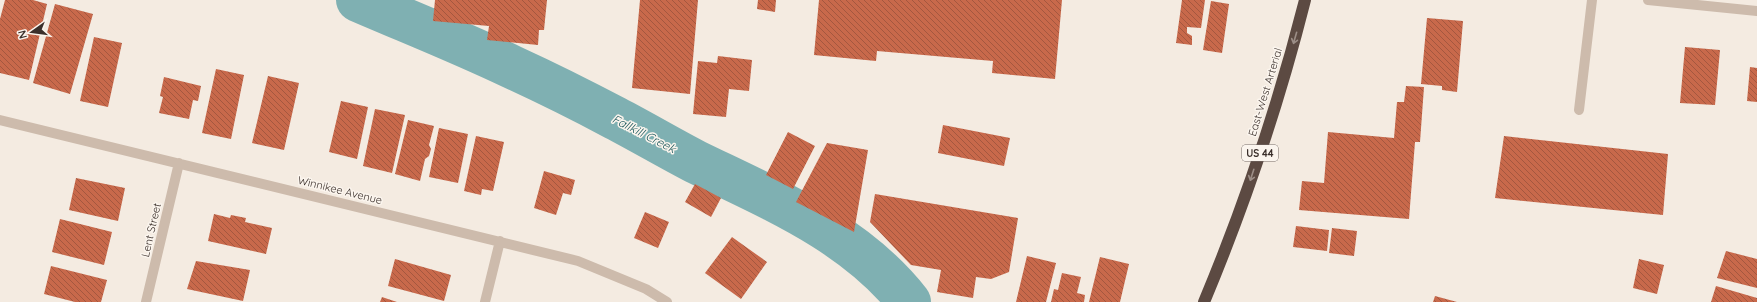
<svg xmlns="http://www.w3.org/2000/svg" width="1757" height="302" font-family="Quicksand,sans-serif">
  <style>
    .lines { fill: none; stroke-linecap: round; stroke-linejoin: round }
    .river { stroke: #7fb0b2; stroke-width: 44 }
    .building { fill: url(#building-back-hatch) }
    .minor { stroke: #cdbbac; stroke-width: 10 }
    .highway { stroke: #5c4a42; stroke-width: 12 }
    .oneway { stroke: #9c8e87 }
    .labels { text-anchor: middle; stroke-width: 3; stroke-linejoin: round; paint-order: stroke }
    .shield { fill: #fbf5ee; stroke: #756b66; stroke-width: 1 }
    .shield-label { font-size: 10px; font-weight: bold; fill: #3b302b }
    .street-label { font-size: 11px; fill: #3b302b; stroke: #fbf5ee }
    .water-label { font-size: 12px; font-style: italic; fill: #1f5a5e; stroke: #fbf5ee }
  </style>
  <defs>
    <pattern id="building-back-hatch" width="6" height="6" patternUnits="userSpaceOnUse"><rect width="6" height="6" fill="#c8694b"/><path d="M-1 5l2 2M0 0l6 6M5-1l2 2" fill="none" stroke="#a4573f"/></pattern>
  </defs>
  <rect width="100%" height="100%" fill="#f4ebe1"/>
  <g class="lines">
    <path class="river" d="M358,0C409,22 462,43 512,67C547,83 581,100 615,118C642,132 669,148 696,162C772,199 855,233 909,302"/>
  </g>
  <path class="building" d="M5,0H33L47,4L29,80L0,73V19Z
    M435,0H547L544,30H539L538,45L487,40L489,26L433,21Z
    M640,0H698L690,94L632,88Z
    M758,0H776L775,12L757,9Z
    M819,0H1062L1055,79L992,73L993,61L877,51L876,61L814,55Z
    M1182,0H1205L1201,28L1187,27V33L1192,36V45L1176,43Z
    M1211,1L1229,4L1222,53L1203,50Z
    M55,4L93,14L70,94L33,83Z
    M1427,18L1463,21L1457,92L1442,90V86L1421,84Z
    M94,37L122,43L108,107L80,101Z
    M1685,47L1720,50L1715,105L1680,103Z
    M718,56L752,60L749,91L729,89L726,117L693,114L698,61L717,63Z
    M1750,67L1757,68V102L1747,101Z
    M216,69L244,75L231,139L202,133Z
    M268,76L299,83L284,150L252,143Z
    M164,77L201,86L198,101L193,100L189,119L159,113L163,97L160,96Z
    M1406,86L1424,87L1420,142H1415L1409,219L1299,210L1302,181L1324,183L1328,132L1394,138L1397,102H1404Z
    M341,101L368,107L357,159L329,152Z
    M375,109L405,115L392,173L363,166Z
    M408,120L434,126L429,145L431,149L429,156L425,159L420,181L395,174Z
    M943,125L1010,138L1004,166L938,153Z
    M439,128L468,134L458,183L429,177Z
    M788,132L815,146L793,189L766,175Z
    M476,136L504,142L493,191L482,189L481,195L464,191Z
    M1504,136L1668,154L1663,215L1495,198Z
    M827,143L868,150L854,232L796,202Z
    M544,171L575,180L571,195L563,193L556,215L534,208Z
    M76,178L125,188L118,221L69,210Z
    M695,184L721,198L711,217L685,202Z
    M875,194L1018,218L1009,272L991,279L976,277L973,298L937,292L941,270L911,265L870,222Z
    M645,212L669,222L658,248L634,238Z
    M214,214L230,218L231,215L246,218L245,222L272,228L266,254L208,241Z
    M60,219L112,232L104,265L52,252Z
    M1296,226L1329,230L1327,251L1293,247Z
    M1332,228L1357,231L1354,256L1329,253Z
    M732,237L767,262L741,299L705,273Z
    M1726,251L1757,259V288L1717,278Z
    M1027,256L1056,263L1046,302H1016Z
    M1100,257L1129,264L1120,302H1089Z
    M395,259L451,275L444,301L388,286Z
    M1639,259L1664,265L1657,294L1633,288Z
    M196,261L250,270L243,301L187,289Z
    M51,266L107,280L101,302H75L44,294Z
    M1062,273L1081,277L1077,293L1085,295L1084,302H1051L1054,289L1058,290Z
    M1716,286L1757,298V302H1711Z
    M1435,296L1457,302H1433Z
    M382,297L397,302H380Z"/>
  <g class="lines">
    <path class="minor" d="M1648,0L1757,11
      M1579,110L1592,0
      M0,120L578,261L646,289L667,302
      M146,302L179,163
      M485,302L500,241"/>
    <path class="highway" d="M1204,302C1245,204 1279,103 1305,0"/>
  </g>
  <defs><path id="oneway-shaft" d="M-6 0H5M1.5-3L5.5 0L1.5 3" fill="none" stroke-width="1.6" stroke-linecap="round" stroke-linejoin="round"/></defs>
  <g class="oneway">
    <use href="#oneway-shaft" transform="translate(1295 38) rotate(106)"/>
    <use href="#oneway-shaft" transform="translate(1252 175) rotate(108)"/>
  </g>
  <g class="labels">
    <rect class="shield" x="1242" y="145" width="36" height="16" rx="3"/>
    <g class="shield-label">
      <text x="1260" y="157">US 44</text>
    </g>
    <g class="street-label">
      <text transform="translate(1265 92) rotate(-73)" y="4">East-West Arterial</text>
      <text transform="translate(340 190) rotate(14)" y="4">Winnikee Avenue</text>
      <text transform="translate(151 230) rotate(-77)" y="4">Lent Street</text>
    </g>
    <g class="water-label">
      <text transform="translate(644 134) rotate(27)" y="4">Fallkill Creek</text>
    </g>
  </g>
  <g transform="translate(32 32) rotate(256)" stroke="#fbf5ee" stroke-width="3" paint-order="stroke">
  <path d="M0-3L7 15L0 10L-7 15Z" fill="#3b302b"/>
  <text y="-6" font-size="11" font-weight="bold" text-anchor="middle" fill="#3b302b">N</text>
  </g>
</svg>
